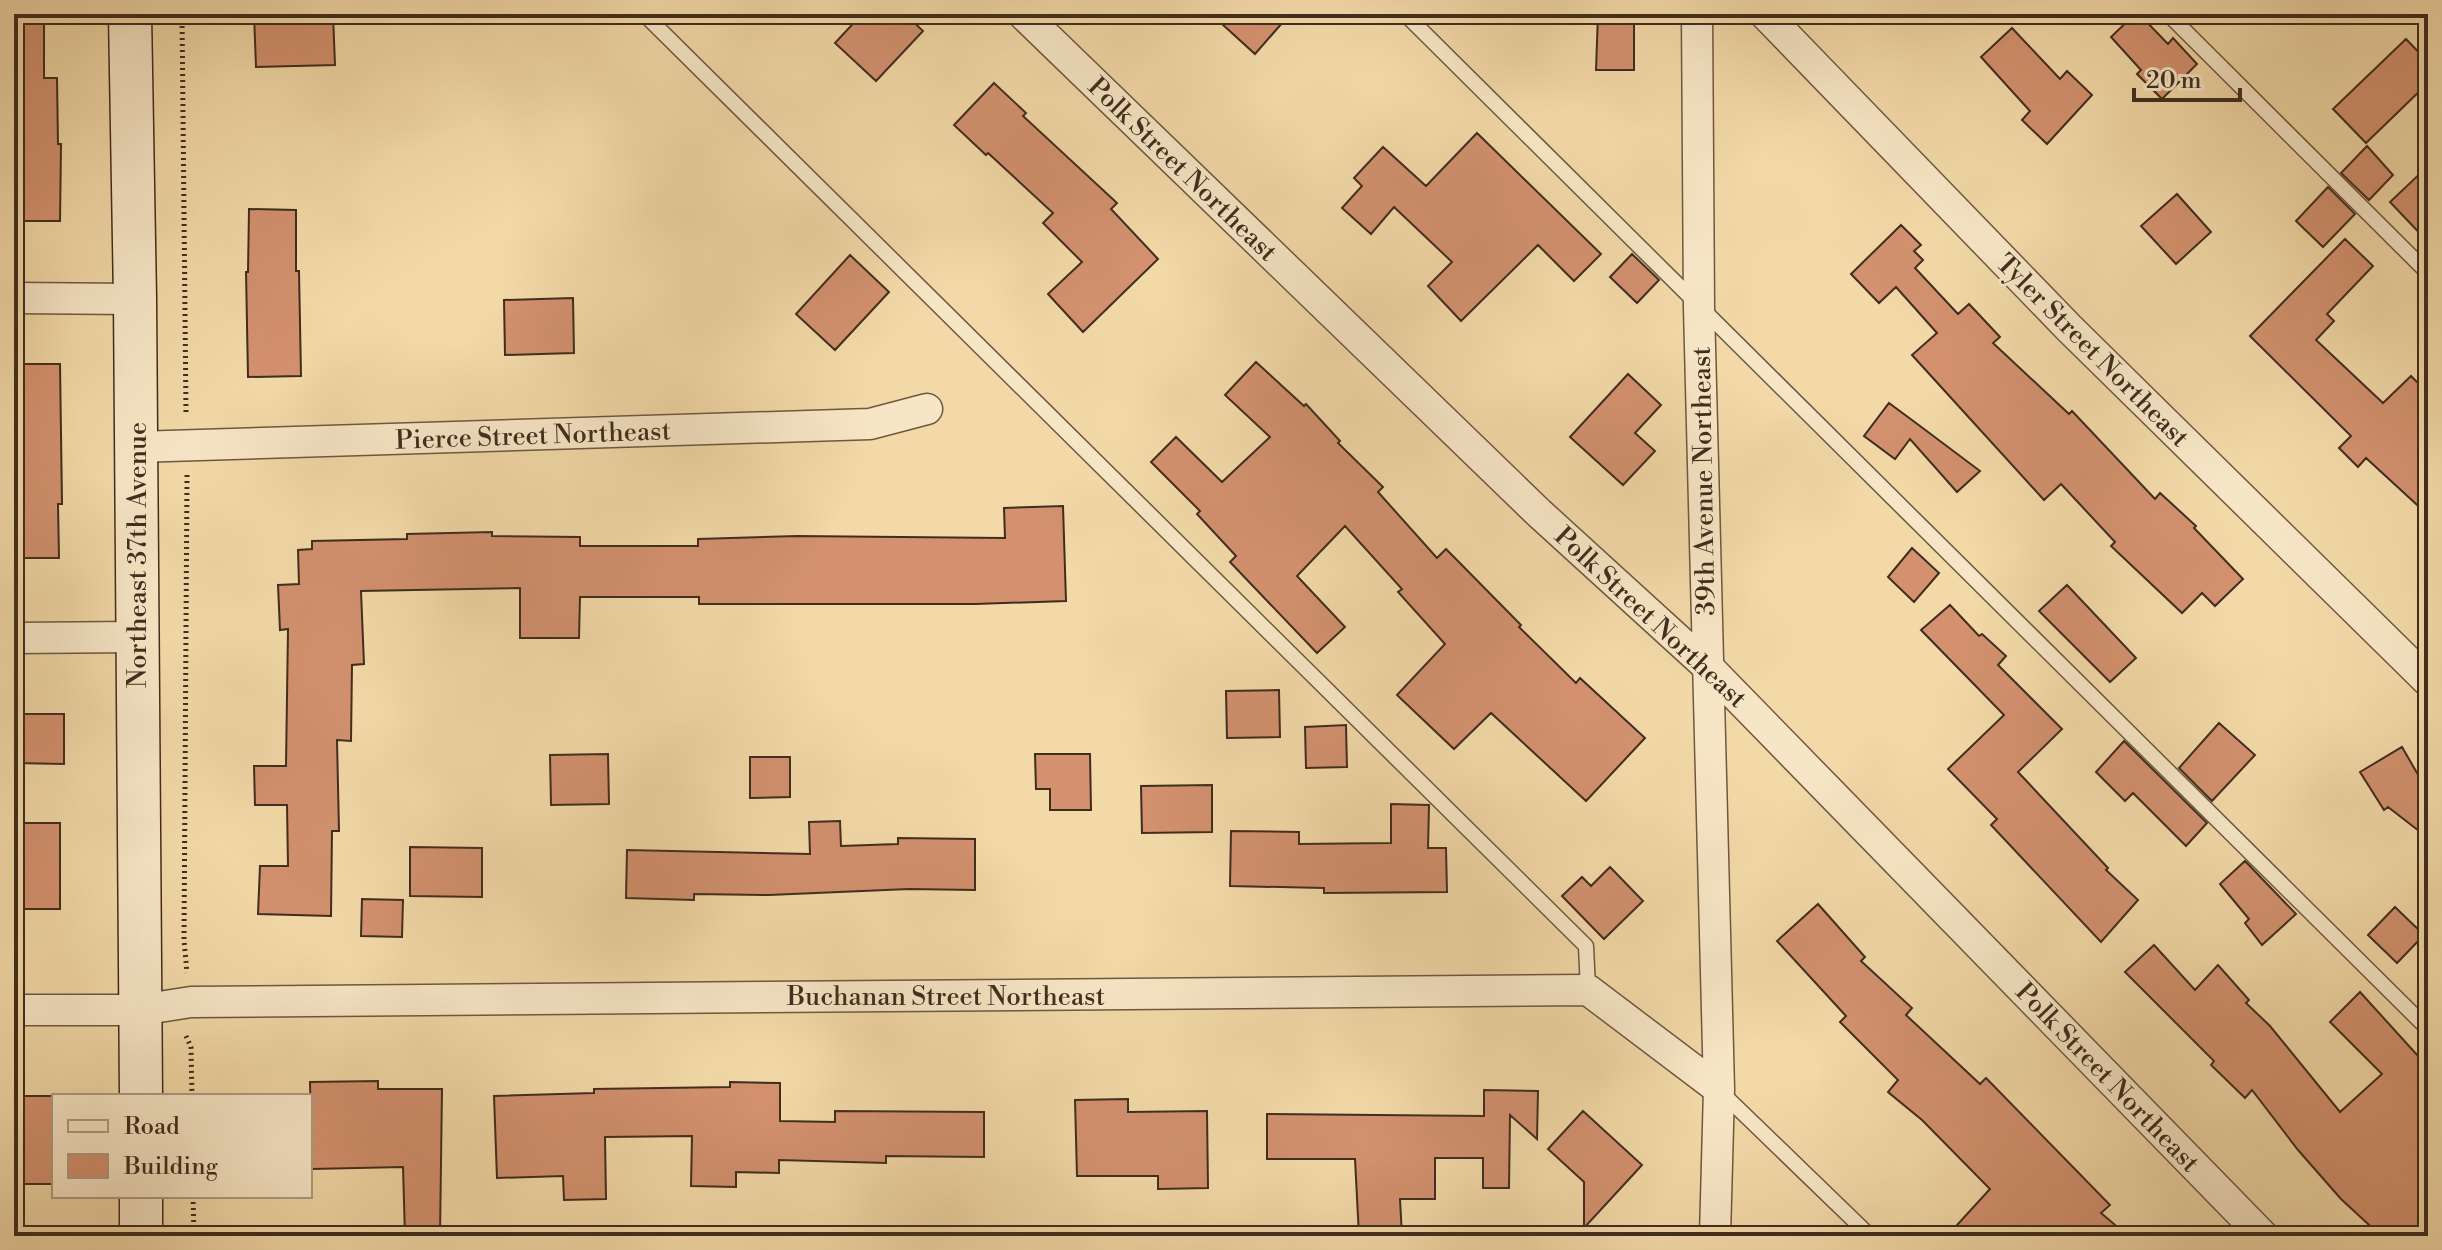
<svg xmlns="http://www.w3.org/2000/svg" width="2442" height="1250" font-family="'Libre Bodoni',serif">
  <style>
    .building { fill: #d3916f; stroke: #402d1e; stroke-width: 2 }
    .lines { fill: none; stroke-linecap: round; stroke-linejoin: round }
    .lane-casing { stroke: #6d5840; stroke-width: 17 }
    .street-casing { stroke: #6d5840; stroke-width: 33 }
    .secondary-casing { stroke: #402d1e; stroke-width: 45 }
    .path { stroke: #402d1e; stroke-width: 5; stroke-dasharray: 2 4; stroke-linecap: butt }
    .lane { stroke: #f7e6c6; stroke-width: 14 }
    .street { stroke: #f7e6c6; stroke-width: 30 }
    .secondary { stroke: #f7e6c6; stroke-width: 42 }
    .labels { text-anchor: middle; stroke-width: 6; stroke-linejoin: round; paint-order: stroke }
    .street-label { font-size: 26px; fill: #402d1e; stroke: #f7e6c6 }
  </style>
  <rect width="100%" height="100%" fill="#f3d9a8"/>
  <filter id="stains"><feTurbulence type="fractalNoise" baseFrequency=".0025" numOctaves="4"/><feColorMatrix values="0 0 0 0 .2 0 0 0 0 .09 0 0 0 0 .02 0 0 0 .5 -.17"/></filter>
  <radialGradient id="worn" r=".72"><stop offset=".6" stop-color="#630" stop-opacity="0"/><stop offset="1" stop-color="#630" stop-opacity=".3"/></radialGradient>
  <path class="building" d="M14,14H44V78H57L58,144H61L60,221H20V218L14,217Z
    M254,14H333L335,65L256,67Z
    M862,14H905L923,31L876,81L835,43Z
    M1211,14H1290L1255,54Z
    M1598,14H1634V70H1596Z
    M2135,14H2139L2168,44L2173,38L2197,64L2162,99L2137,74L2141,70L2111,37Z
    M2012,28L2060,79L2067,71L2092,95L2047,144L2022,120L2030,111L1981,57Z
    M2406,39L2428,62V83L2366,143L2333,109Z
    M994,83L1026,113L1023,116L1117,203L1111,209L1158,259L1083,332L1048,294L1082,262L1043,223L1053,213L988,153L986,155L954,125Z
    M1477,133L1601,254L1574,281L1538,245L1461,321L1428,286L1452,262L1394,207L1371,234L1342,208L1362,186L1354,178L1383,147L1426,186Z
    M2367,146L2393,175L2369,200L2341,173Z
    M2428,166V242L2390,202Z
    M2328,187L2355,214L2323,247L2296,221Z
    M2177,194L2211,232L2176,264L2141,226Z
    M249,209L296,210V271H299L301,376L248,377L246,272H248Z
    M1901,225L1921,245L1914,251L1923,260L1915,268L1958,314L1969,304L2000,337L1993,343L2069,414L2072,411L2155,499L2160,493L2196,526L2194,528L2243,579L2215,606L2202,593L2182,613L2111,546L2115,542L2061,484L2044,500L1912,355L1937,333L1896,287L1879,303L1851,274Z
    M2345,239L2373,266L2327,314L2334,321L2316,340L2383,403L2411,376L2428,393V515L2366,458L2358,467L2339,448L2351,436L2250,336Z
    M1632,254L1659,280L1637,303L1610,277Z
    M850,255L889,292L835,350L796,314Z
    M573,298L574,353L505,355L504,300Z
    M1256,362L1304,406L1306,404L1340,441L1338,443L1383,487L1378,492L1437,558L1446,549L1521,625L1519,627L1576,683L1580,678L1645,738L1586,801L1491,713L1454,749L1397,695L1445,644L1398,592L1402,589L1345,526L1297,576L1345,627L1317,653L1230,562L1236,556L1197,514L1200,511L1151,462L1176,437L1222,482L1270,437L1225,395Z
    M14,364H60L62,504H58L59,558H14V508H19Z
    M1628,374L1661,405L1635,433L1655,451L1623,485L1570,437Z
    M1889,403L1920,426L1980,471L1957,492L1910,439L1895,459L1864,436Z
    M1063,506L1066,601L975,604H699V597H580L579,638H520V588L361,591L364,664L352,665L351,741L337,740L339,831H332L331,916L258,914L260,866H288L287,805H255L254,766H286L288,629L280,630L278,585L299,584L298,550L312,549V541L407,539V534L492,532V536L580,537V546H698V539L797,536L1005,538L1004,508Z
    M1912,548L1939,573L1914,602L1888,577Z
    M2067,585L2136,658L2110,682L2039,611Z
    M1950,605L1979,636L1982,634L2006,656L1998,665L2062,729L2018,772L2108,868L2106,870L2138,900L2101,942L1991,825L1997,819L1948,769L2004,715L1921,630Z
    M1279,690L1280,737L1227,738L1226,691Z
    M14,714H64V764L14,763Z
    M2219,723L2255,755L2212,801L2179,768Z
    M1346,725L1347,767L1306,768L1305,727Z
    M2124,741L2207,823L2186,846L2133,793L2125,801L2096,772Z
    M2402,747L2428,792V838L2388,807L2384,810L2360,772Z
    M608,754L609,804L551,805L550,755Z
    M1035,754H1090L1091,810H1050V789H1036Z
    M750,757H790V797L750,798Z
    M1212,785V832L1142,833L1141,786Z
    M1391,804L1429,805L1428,848H1446L1447,892L1324,893V888L1230,886L1231,831L1299,832V844L1391,843Z
    M840,821L841,846L898,844V838L975,839V890L909,889L769,895L694,894V900L626,898L627,850L810,854L809,822Z
    M14,823H60V909H14Z
    M410,847L482,848V897L410,896Z
    M2245,861L2296,914L2262,945L2245,923L2249,919L2220,884Z
    M1610,867L1643,901L1604,939L1562,896L1582,877L1591,886Z
    M362,899L403,900L402,937L361,936Z
    M1818,904L1865,957L1861,961L1912,1008L1906,1015L1980,1084L1986,1078L2110,1205L2101,1213L2128,1236H1947L1990,1189L1922,1120L1888,1092L1898,1080L1840,1022L1846,1016L1777,941Z
    M2395,907L2424,935L2397,963L2368,935Z
    M2154,945L2195,990L2218,965L2249,1000L2246,1003L2270,1026L2340,1112L2382,1074L2330,1022L2360,992L2428,1067V1236H2381L2341,1199L2298,1150L2252,1090L2245,1098L2211,1065L2214,1061L2125,972Z
    M378,1081V1089H442L440,1236H405L403,1167L312,1169L310,1082Z
    M730,1082L780,1083V1121L835,1122V1111L984,1112V1157L886,1156V1163L779,1160V1173L736,1172V1187L691,1186L692,1136L605,1137L606,1199L564,1200L563,1176L497,1178L494,1096L594,1093V1089L730,1087Z
    M1484,1090L1538,1091L1537,1139L1510,1115L1509,1188H1483V1158H1435V1199H1400L1402,1236H1359L1355,1159H1267V1114L1484,1116Z
    M14,1096H52L54,1184H14Z
    M1128,1099V1112L1207,1111L1208,1188L1158,1189V1176H1077L1075,1100Z
    M1583,1111L1642,1165L1584,1228V1182L1548,1149Z"/>
  <g class="lines">
    <defs>
      <path id="lane" d="M644,14L1586,946L1588,990
        M1405,14L2428,1029
        M2168,14L2428,273
        M1721,1092L1870,1236"/>
      <path id="street" d="M1023,14L1539,513L1708,667L2263,1236
        M1697,14L1699,308L1719,1089L1715,1236
        M1765,14L2069,328L2428,681
        M14,298L135,299
        M136,447L870,424L927,409
        M14,638L137,637
        M14,1010H140L191,1002L1588,990L1719,1089"/>
      <path id="secondary" d="M130,14L135,299L141,1096
        M141,1196V1236"/>
    </defs>
    <use href="#lane" class="lane-casing"/>
    <use href="#street" class="street-casing"/>
    <use href="#secondary" class="secondary-casing"/>
    <path class="path" d="M182,14L186,413
      M187,475L184,940L187,973
      M186,1036L191,1047L192,1096
      M193,1196L194,1236"/>
    <use href="#lane" class="lane"/>
    <use href="#street" class="street"/>
    <use href="#secondary" class="secondary"/>
  </g>
  <g class="labels">
    <g class="street-label">
      <text transform="translate(1183 169) rotate(44)" y="9">Polk Street Northeast</text>
      <text transform="translate(2093 350) rotate(45)" y="9">Tyler Street Northeast</text>
      <text transform="translate(533 435) rotate(-2)" y="9">Pierce Street Northeast</text>
      <text transform="translate(1703 481) rotate(-91)" y="9">39th Avenue Northeast</text>
      <text transform="translate(137 555) rotate(-90)" y="9">Northeast 37th Avenue</text>
      <text transform="translate(1651 617) rotate(43)" y="9">Polk Street Northeast</text>
      <text x="946" y="1005">Buchanan Street Northeast</text>
      <text transform="translate(2108 1077) rotate(46)" y="9">Polk Street Northeast</text>
    </g>
  </g>
  <rect width="2442" height="1250" fill="none" stroke="#f3d9a8" stroke-width="48"/>
  <rect x="16" y="16" width="2410" height="1218" fill="none" stroke="#402d1e" stroke-width="4"/>
  <rect x="24" y="24" width="2394" height="1202" fill="none" stroke="#402d1e" stroke-width="2"/>
  <rect x="52" y="1094" width="260" height="104" fill="#f7e6c6" stroke="#ae9c83" stroke-width="2"/>
  <rect x="68" y="1120" width="40" height="12" fill="#f7e6c6" stroke="#ae9c83" stroke-width="2"/>
  <text x="124" y="1134" font-size="24" fill="#402d1e">Road</text>
  <rect x="68" y="1154" width="40" height="24" fill="#d3916f" stroke="#ae9c83" stroke-width="2"/>
  <text x="124" y="1174" font-size="24" fill="#402d1e">Building</text>
  <path d="M2134 88v12h106v-12" fill="none" stroke="#402d1e" stroke-width="4"/>
  <text x="2146" y="88" font-size="24" fill="#402d1e" stroke="#f7e6c6" stroke-width="6" paint-order="stroke">20 m</text>
  <rect width="100%" height="100%" filter="url(#stains)"/>
  <rect width="100%" height="100%" fill="url(#worn)"/>
</svg>
